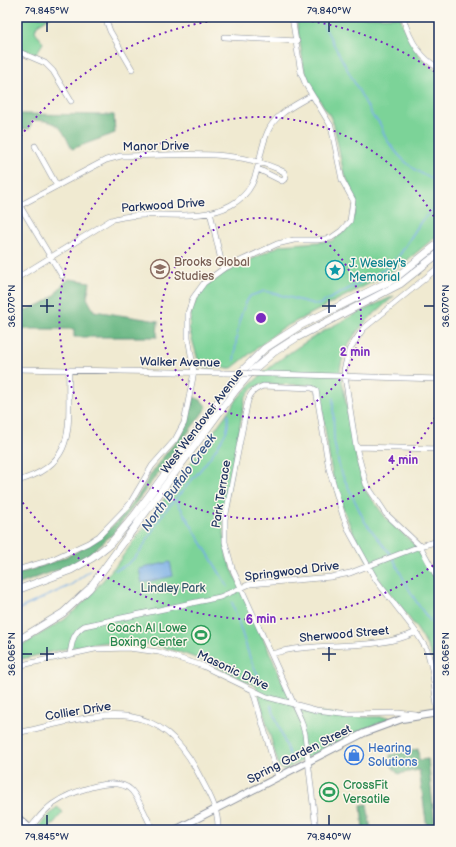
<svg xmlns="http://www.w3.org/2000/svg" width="456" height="847" font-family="'Balsamiq Sans',sans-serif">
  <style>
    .green { fill: #7bd398; stroke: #4b817b }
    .forest { fill: #64b580; stroke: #40726f }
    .water { fill: #78aee6; stroke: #4a6ea2 }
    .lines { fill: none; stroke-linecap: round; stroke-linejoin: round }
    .stream { stroke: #78aee6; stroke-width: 1.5 }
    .minor-casing { stroke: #868c98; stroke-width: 6 }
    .major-casing { stroke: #868c98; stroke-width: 8 }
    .highway-casing { stroke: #868c98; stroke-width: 8 }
    .minor { stroke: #fff; stroke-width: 5 }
    .major { stroke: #fff; stroke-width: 6 }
    .highway { stroke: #fff; stroke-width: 7 }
    .minor-bridge-casing { stroke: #868c98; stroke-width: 6; stroke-linecap: butt }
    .minor-bridge { stroke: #fff; stroke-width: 5 }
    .ticks { fill: none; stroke: #1b2f5e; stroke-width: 1.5 }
    .ring { fill: none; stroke: #7b2cbf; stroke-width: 2; stroke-dasharray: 2 4 }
    .labels { text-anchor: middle; stroke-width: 3; stroke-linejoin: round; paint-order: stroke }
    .street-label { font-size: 12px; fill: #1b2f5e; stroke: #fbf7ec }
    .education-label { font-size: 12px; fill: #785e54; stroke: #fbf7ec; text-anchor: start }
    .culture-label { font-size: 12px; fill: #0d838f; stroke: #fbf7ec; text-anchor: start }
    .park-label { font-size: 12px; fill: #33586c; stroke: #fbf7ec }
    .leisure-label { font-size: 12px; fill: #27864d; stroke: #fbf7ec; text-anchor: end }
    .shop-label { font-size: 12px; fill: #366cbe; stroke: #fbf7ec; text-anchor: start }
    .water-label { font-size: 13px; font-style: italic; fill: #375587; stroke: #fbf7ec }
    .centre { fill: #7b2cbf; stroke: #fbf7ec; stroke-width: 2 }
    .ring-label { font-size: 12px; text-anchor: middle; font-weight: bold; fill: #7b2cbf; stroke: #fbf7ec; stroke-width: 3; stroke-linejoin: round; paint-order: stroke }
    .neatline { fill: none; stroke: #1b2f5e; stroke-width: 1.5 }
    .ticks-label { font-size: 10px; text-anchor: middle; fill: #1b2f5e }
  </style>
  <rect width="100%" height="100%" fill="#fbf7ec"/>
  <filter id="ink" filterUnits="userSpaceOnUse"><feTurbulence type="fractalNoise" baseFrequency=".025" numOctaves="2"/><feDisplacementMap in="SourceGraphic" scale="8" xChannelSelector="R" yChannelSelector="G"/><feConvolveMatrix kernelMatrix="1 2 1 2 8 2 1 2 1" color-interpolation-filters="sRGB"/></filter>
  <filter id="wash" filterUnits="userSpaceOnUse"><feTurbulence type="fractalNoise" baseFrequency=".012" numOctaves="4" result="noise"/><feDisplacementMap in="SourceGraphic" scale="16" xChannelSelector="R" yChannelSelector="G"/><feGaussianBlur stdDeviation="0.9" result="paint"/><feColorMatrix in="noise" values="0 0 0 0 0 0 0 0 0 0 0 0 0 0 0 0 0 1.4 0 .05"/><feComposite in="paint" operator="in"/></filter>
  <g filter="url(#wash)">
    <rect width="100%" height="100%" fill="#f0ead1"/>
    <path class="green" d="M17,17H50L37,25L35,31L43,43L36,54L17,48Z
      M296,17H400C408,38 418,61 439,72V234L405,262L384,276L281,329L232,368L200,367L189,328L192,308L204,287L214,278L281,245L332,241L346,230L355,214L356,200L343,170L334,125L330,116L311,87L304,69Z
      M394,296C369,319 347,334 340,369L354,447L365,490L386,518L413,543L439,584V692C437,677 435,662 428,648C413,616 383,591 366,558C352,531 339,503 332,473C327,446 324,419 320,392L316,385H313L262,384L251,389L245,398L225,507L223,525L227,558L295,709L349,717H389V719L359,731L284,770L279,767L256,686C210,663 163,639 111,642C79,644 48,653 17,660V648L64,620L85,601L117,564L238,398C280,351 337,322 394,296Z
      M57,807L63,812L48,830H41L38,827Z"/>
    <path class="forest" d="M17,114L114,115L115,133L72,149C60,125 59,121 32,120L30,129H17Z
      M69,279L90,282L87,298L94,311L158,321L157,337H74V329H17V312C30,309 44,305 54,295C60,289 61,284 69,279Z
      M194,397L201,400L207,407L113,534L88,555L73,564L17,585V574C70,558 102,545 135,499C143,490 147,478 155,468C164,454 178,442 185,427C190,418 191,407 194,397Z
      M418,749L419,760L428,759L435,826L427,828L419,770L398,774L391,765L390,755Z
      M367,804L371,830H363L361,805Z"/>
    <path class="water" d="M170,562L173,576L142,583L139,569Z"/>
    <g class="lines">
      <path class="stream" d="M319,17L373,117C383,122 381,132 387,140C401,161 416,173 439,182
        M234,361C237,338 237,315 250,296L265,291L318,305L384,270L399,256L422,220L434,209L439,207
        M333,398L334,441L340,470L365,522L391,555
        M176,500L228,587
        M393,558C406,584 418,610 439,630
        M115,570C142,563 150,529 166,510C186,486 211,461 226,432C229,426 228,421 228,414
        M232,602L250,658L263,686
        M17,610L71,585L91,570
        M271,705L292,762"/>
    </g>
  </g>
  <g filter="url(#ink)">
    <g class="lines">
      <defs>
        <path id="minor" d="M105,17L110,31L132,69
          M403,17C409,38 419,58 439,68
          M224,37L297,41
          M17,51L45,63L53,71L71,101
          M35,146L57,186
          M20,206L62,276
          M17,207L106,160L121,156C174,156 235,147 284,172L286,178L282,181L258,169
          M210,212L223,269
          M439,267L363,329L349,350L344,370L356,447L366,484L386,514L420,546L439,581
          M17,278L111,220C150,207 194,225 231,205C263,187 255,159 268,131C276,113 296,105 312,95
          M17,369L224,373
          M271,374L439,379
          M356,447L439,449
          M17,481C80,464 67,423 69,371
          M17,570L51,560L88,543L99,536L129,505L152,466L175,440L184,423L194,372L188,337V313L193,298L204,283L223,269L277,244L294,240H317L331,238L341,231L350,221L353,200L342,180L331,126L306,85L301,73L292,17
          M70,654C72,642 73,633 84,626L220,597L250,584L331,577L350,573L420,546L439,541
          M272,654C316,640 378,652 416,632
          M17,666L95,649L128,648L159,652L203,666L267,697L316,710L349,714L398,713L416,715
          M253,691L278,777
          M17,733C91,717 156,689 198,773C208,792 219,809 218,830
          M30,828C37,820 44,810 53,804C69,793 115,774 131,790C139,798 147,819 153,830
          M316,830L305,734L301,720L232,568L225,542V519L247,405C249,394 253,390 263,386L312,388L316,390L329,469L343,516L350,533L376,580L416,632L427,650L432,669L438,713"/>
        <path id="major" d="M17,817L32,830
          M175,830L364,733L402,719L439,713"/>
        <path id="highway" d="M17,590L71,570L92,558L110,544L134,516L237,376L264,349L301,325L394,279L439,243
          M17,641L63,613L89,589L235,391L253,370L274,352L296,338L400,284L439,253"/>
      </defs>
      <use href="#minor" class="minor-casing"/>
      <use href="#major" class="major-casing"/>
      <use href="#highway" class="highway-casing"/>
      <use href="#minor" class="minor"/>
      <use href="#major" class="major"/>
      <use href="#highway" class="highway"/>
      <defs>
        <path id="minor-bridge" d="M224,373L271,374"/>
      </defs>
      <use href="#minor-bridge" class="minor-bridge-casing"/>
      <use href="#minor-bridge" class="minor-bridge"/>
    </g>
  </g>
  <path class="ticks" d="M47,22V32M329,22V32M47,299V313M329,299V313M22,306H32M40,306H54M322,306H336M424,306H434M47,647V661M329,647V661M22,654H32M40,654H54M322,654H336M424,654H434M47,815V825M329,815V825"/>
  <g class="ring">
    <circle cx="261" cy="318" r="100"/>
    <path d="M438 412A201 201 0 1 1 438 224"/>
    <path d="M438 562A301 301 0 0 1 17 495M17 141A301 301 0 0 1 258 17M264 17A301 301 0 0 1 438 74"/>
  </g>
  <defs>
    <symbol id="school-ring" viewBox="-11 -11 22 22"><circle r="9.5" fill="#fbf7ec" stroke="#8d6e63" stroke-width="1.5"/><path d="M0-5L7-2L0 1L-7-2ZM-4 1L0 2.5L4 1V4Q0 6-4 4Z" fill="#8d6e63"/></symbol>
    <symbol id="sight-ring" viewBox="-11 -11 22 22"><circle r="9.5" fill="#fbf7ec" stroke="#0f9aa8" stroke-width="1.5"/><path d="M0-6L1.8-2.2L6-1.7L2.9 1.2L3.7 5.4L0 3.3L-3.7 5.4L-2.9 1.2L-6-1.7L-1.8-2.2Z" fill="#0f9aa8"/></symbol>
    <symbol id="stadium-ring" viewBox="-11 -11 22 22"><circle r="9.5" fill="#fbf7ec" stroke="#2e9e5b" stroke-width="1.5"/><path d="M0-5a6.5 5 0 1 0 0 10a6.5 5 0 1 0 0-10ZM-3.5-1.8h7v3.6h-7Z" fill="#2e9e5b"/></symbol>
    <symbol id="shop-ring" viewBox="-11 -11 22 22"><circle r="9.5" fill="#fbf7ec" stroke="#3f7fe0" stroke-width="1.5"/><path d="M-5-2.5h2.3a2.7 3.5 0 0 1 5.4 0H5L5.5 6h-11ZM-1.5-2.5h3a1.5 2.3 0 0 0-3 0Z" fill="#3f7fe0"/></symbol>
  </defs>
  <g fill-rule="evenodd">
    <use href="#school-ring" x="149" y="258" width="22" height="22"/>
    <use href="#sight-ring" x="324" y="259" width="22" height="22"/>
    <use href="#stadium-ring" x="190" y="624" width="22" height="22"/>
    <use href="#shop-ring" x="343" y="744" width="22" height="22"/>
    <use href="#stadium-ring" x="318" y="781" width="22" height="22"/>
  </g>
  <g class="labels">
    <g class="street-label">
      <text transform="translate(156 146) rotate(-1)" y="4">Manor Drive</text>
      <text transform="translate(163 205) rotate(-4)" y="4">Parkwood Drive</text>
      <text transform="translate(180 362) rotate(1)" y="4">Walker Avenue</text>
      <text transform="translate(202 421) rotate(-53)" y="4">West Wendover Avenue</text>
      <text transform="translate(221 494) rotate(-81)" y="4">Park Terrace</text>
      <text transform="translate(292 571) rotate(-7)" y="4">Springwood Drive</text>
      <text transform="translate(344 634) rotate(-5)" y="4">Sherwood Street</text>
      <text transform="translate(233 670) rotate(25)" y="4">Masonic Drive</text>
      <text transform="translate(78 711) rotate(-9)" y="4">Collier Drive</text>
      <text transform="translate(299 754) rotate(-27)" y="4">Spring Garden Street</text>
    </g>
    <g class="education-label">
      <text x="174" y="266">Brooks Global<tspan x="174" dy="14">Studies</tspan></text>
    </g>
    <g class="culture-label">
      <text x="349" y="267">J. Wesley's<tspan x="349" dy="14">Memorial</tspan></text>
    </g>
    <g class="park-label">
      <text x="173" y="592">Lindley Park</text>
    </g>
    <g class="leisure-label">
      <text x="187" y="632">Coach Al Lowe<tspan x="187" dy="14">Boxing Center</tspan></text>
      <text x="343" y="789" text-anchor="start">CrossFit<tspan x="343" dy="14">Versatile</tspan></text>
    </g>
    <g class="shop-label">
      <text x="368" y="752">Hearing<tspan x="368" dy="14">Solutions</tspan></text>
    </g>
    <g class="water-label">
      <text transform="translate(178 482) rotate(-54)" y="5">North Buffalo Creek</text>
    </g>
  </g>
  <circle cx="261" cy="318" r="6" class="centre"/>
  <g class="ring-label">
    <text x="355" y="356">2 min</text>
    <text x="403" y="464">4 min</text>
    <text x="261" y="623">6 min</text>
  </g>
  <rect width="456" height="847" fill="none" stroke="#fbf7ec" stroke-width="44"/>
  <rect x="22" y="22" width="412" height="803" class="neatline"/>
  <g class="ticks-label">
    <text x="47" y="14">79.845°W</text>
    <text x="329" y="14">79.840°W</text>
    <text transform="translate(11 306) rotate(-90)" y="4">36.070°N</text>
    <text transform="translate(445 306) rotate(-90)" y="4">36.070°N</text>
    <text transform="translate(11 654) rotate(-90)" y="4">36.065°N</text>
    <text transform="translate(445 654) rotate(-90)" y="4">36.065°N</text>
    <text x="47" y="840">79.845°W</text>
    <text x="329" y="840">79.840°W</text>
  </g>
</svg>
